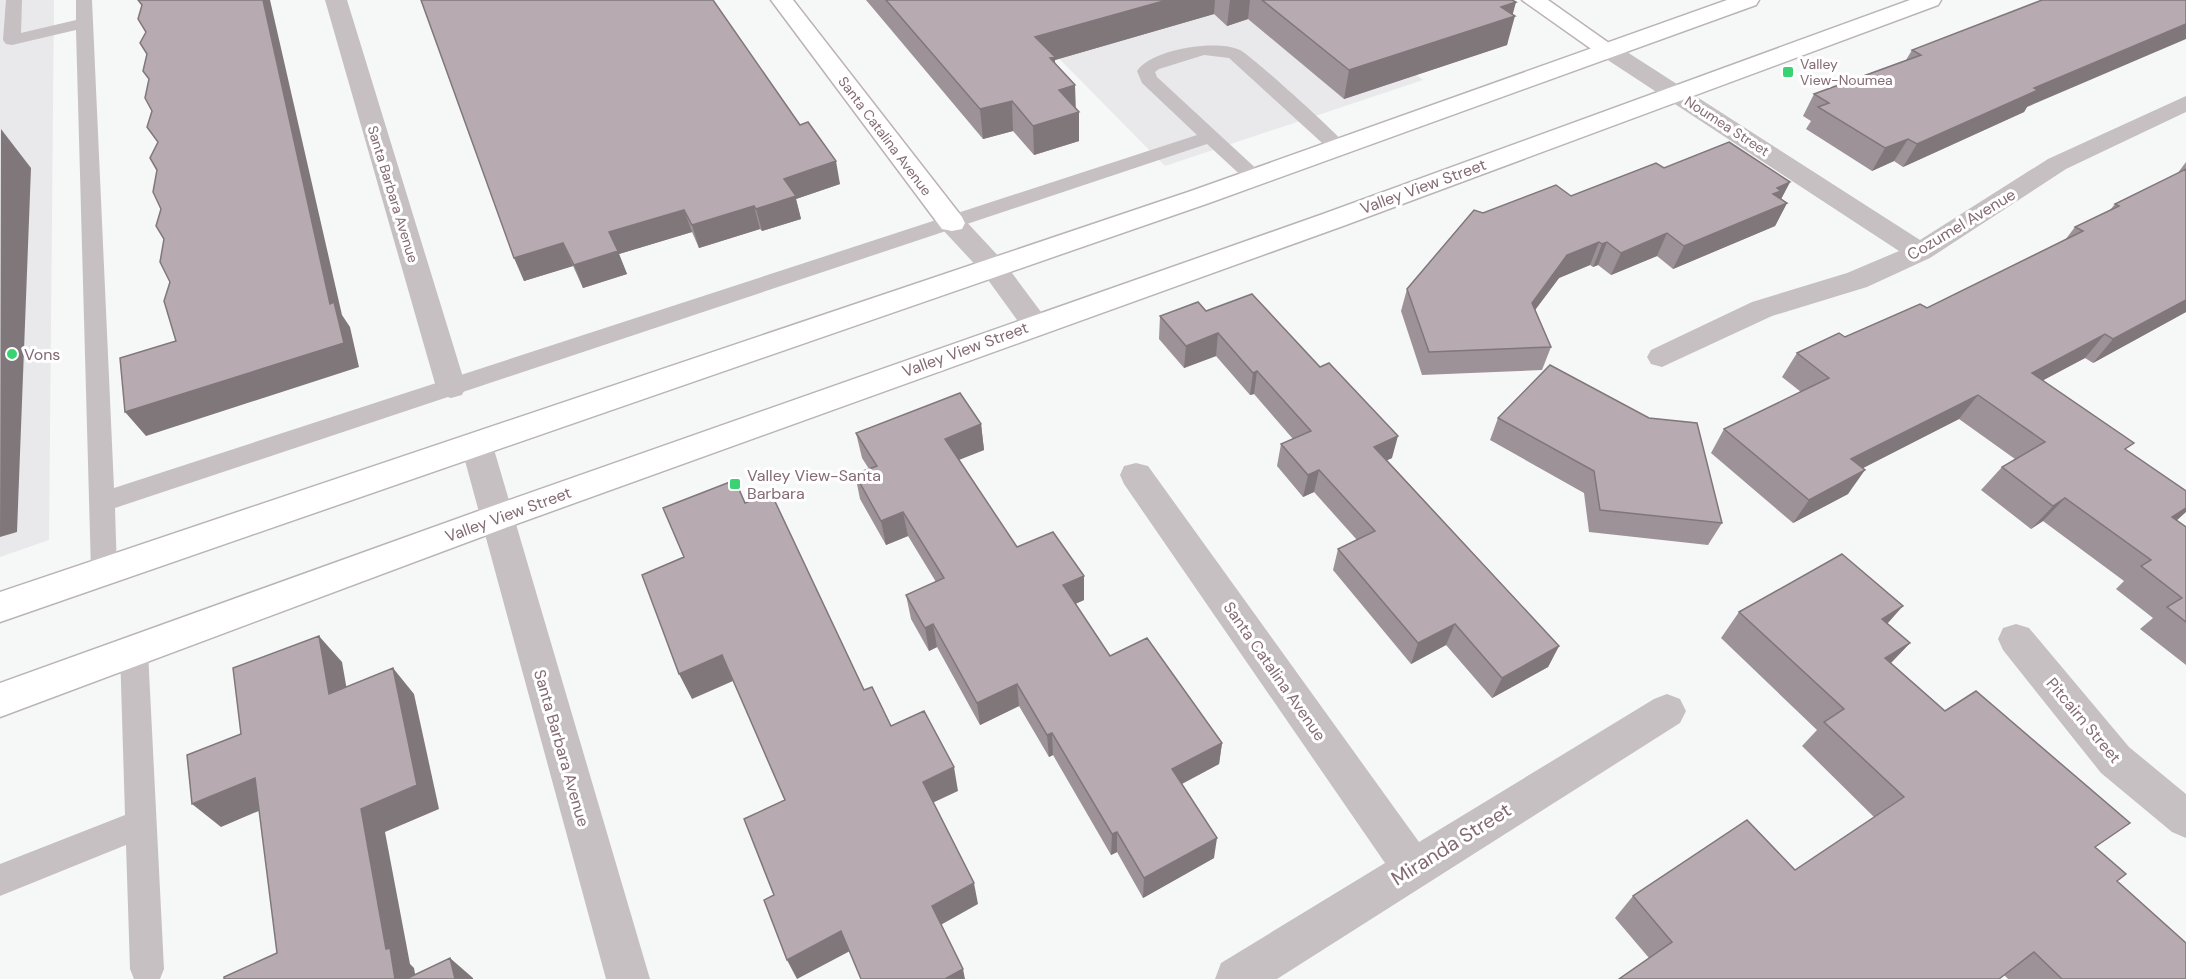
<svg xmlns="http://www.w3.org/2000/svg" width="2186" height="979" font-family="'DM Sans',sans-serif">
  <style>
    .built { fill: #e9e8ea }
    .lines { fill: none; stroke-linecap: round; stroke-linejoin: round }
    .secondary-casing { stroke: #bcb2b6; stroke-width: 3 }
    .primary-casing { stroke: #bbb4b6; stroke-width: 3 }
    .lane { fill: #c7c0c2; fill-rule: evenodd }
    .street { fill: #c7c0c2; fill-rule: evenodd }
    .secondary { fill: #fff; fill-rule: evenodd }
    .primary { fill: #fff; fill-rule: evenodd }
    .wall { fill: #9d9297 }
    .shaded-wall { fill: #80777b }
    .building { fill: #b7aab0; stroke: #80777b; stroke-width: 1.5 }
    .poi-dot { fill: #3ad374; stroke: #fff; stroke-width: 2 }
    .labels { text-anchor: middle; stroke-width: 6; stroke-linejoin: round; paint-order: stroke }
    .far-poi-label { font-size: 14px; fill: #846a74; stroke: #fff; text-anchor: start }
    .far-street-label { font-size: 14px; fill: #846a74; stroke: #fff }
    .street-label { font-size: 16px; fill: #846a74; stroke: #fff }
    .poi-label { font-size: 16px; fill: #846a74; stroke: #fff; text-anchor: start }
    .near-street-label { font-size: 20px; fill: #846a74; stroke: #fff }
  </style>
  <rect width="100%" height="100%" fill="#f6f8f8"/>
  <path class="built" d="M0,0H54L49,540L0,557Z
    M1320,0L1423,80L1165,166L1019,18Z"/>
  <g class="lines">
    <defs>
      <path id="secondary" d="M771,0H793L962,217L965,223L962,229L952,231L942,229Z
        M1522,0H1548L1616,48L1613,53H1597Z"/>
      <path id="primary" d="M1727,0H1759L1756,5L1209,203L0,622V592L1191,191Z
        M1910,0H1941L1938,5L1343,226L508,527L0,717V683L484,509L1323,214Z"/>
    </defs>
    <use href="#secondary" class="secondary-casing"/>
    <use href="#primary" class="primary-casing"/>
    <path class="lane" d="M6,0H22L21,33L76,20V0H92L114,488L1197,135L1142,83L1137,71C1152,49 1216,39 1240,50C1252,56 1340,136 1349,148L1346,152H1332L1229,58L1204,55L1159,69L1155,72L1157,77L1262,174L1265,178L1262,182H1248L1207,144L115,508L117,571L114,579L104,582L94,579L91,571L76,30L12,45L6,44L3,40Z
      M134,639L144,642L148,651L164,969L160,979H134L130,969L126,845L0,896V864L125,815L120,651L124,642Z"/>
    <path class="street" d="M325,0H347L466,387L462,395L451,398L440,395L436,387Z
      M1605,41L1613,43L1920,240L2048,159L2186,96V112L2066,169L1930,258L1867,287L1772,316L1662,367L1651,364L1647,357L1651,350L1752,302L1847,273L1899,251L1597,53L1594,48L1597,43Z
      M952,215L962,217L1003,261L1050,324L1045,331L1035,334L1025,331L983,273L942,229L939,223L942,217Z
      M477,434L488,438L493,446L650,979H606L461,446L466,438Z
      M1136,463L1148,466L1419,842L1654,699L1667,694L1680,699L1686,711L1680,723L1277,979H1215L1221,963L1385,863L1124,484L1120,475L1124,466Z
      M2016,624L2029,628L2129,747L2186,794V838L2172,832L2101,773L2003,650L1998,639L2003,628Z"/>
    <use href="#secondary" class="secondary"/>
    <use href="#primary" class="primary"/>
  </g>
  <path class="wall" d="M421,0L840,184L796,199L801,219L762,231L760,229L699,248L692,232L619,254L627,274L583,288L573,266L524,281Z
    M866,0H1512L1516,2L1512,14L1507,45L1344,99L1248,19L1227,26L1214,14L1055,60V64L1076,108L1079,141L1034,155L1013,131L983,139Z
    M1912,50L2027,107L2024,112L1903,167L1894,161L1872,171L1806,129L1811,121L1803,116L1814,94L1906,60Z
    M2186,162V312L2093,363L2085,358L2043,380L2127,450L2177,520L2186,527V665L2140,629L2153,618L2116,589L2124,581L2043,521L2031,529L1981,490L2002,467L2015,459L1959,419L1862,468L1848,494L1793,523L1711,453L1724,429L1801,392L1782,377L1797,353L1927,308L2065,240L2075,227L2110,210L2115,204L2177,174Z
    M1664,168L1790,182L1781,199L1787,203L1775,226L1673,269L1657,256L1611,275L1598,265L1593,267L1590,265L1559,278L1535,310L1551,347L1542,370L1422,375L1401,311L1407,289L1483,213L1571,196Z
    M1206,311L1392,458L1387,460L1559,646L1548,667L1492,698L1446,645L1411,664L1333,570L1338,549L1357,540L1314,492L1303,497L1277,466L1281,444L1293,439L1254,394L1250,395L1216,356L1184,368L1159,339L1160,316Z
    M1498,418L1722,523L1708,545L1589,532L1584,493L1490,440Z
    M981,424L984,450L959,459L1017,547L1084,576V600L1075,604L1110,656L1222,743L1219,764L1182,784L1214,858L1143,898L1117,852L1111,855L1053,755L1049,757L1019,706L980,725L937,647L929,651L911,619L906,595L936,582L908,536L886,545L860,499L855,474L869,469L862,458L856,433Z
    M1739,612L1887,624L1910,643L1891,663L2095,847L2117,881L2186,979H2008L2004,975L1649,958L1615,918L1633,896L1795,870L1874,817L1802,746L1817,730L1721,638Z"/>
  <path class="shaded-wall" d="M263,0H270L342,315L350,327L359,367L146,436L125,412L330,304Z
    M1167,0H1215L1214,14L1055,60L1056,86L1035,37Z
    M1230,0H1250L1248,19L1227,26Z
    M1516,2L1512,17L1515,16L1507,45L1344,99L1349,70L1501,7Z
    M2186,24V39L2027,107L2024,112L1903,167L1917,144L2034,88Z
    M1075,85L1076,113L1079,112V141L1034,155L1033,126L1059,90Z
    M1012,101L1013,131L983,139L980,109Z
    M1,129L31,168L17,532L0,537Z
    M1908,139L1894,161L1872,171L1885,148Z
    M836,161L840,184L796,199L801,219L762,231L756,209L784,179Z
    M1790,182L1778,205L1787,203L1775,226L1673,269L1684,246L1777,188Z
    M754,206L760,229L699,248L692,225Z
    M684,210L692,232L619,254L627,274L583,288L574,265L609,232Z
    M1667,233L1657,256L1611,275L1621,253Z
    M1599,242L1590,265L1559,278L1523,326L1532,303L1567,255Z
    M1607,242L1598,265L1593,267L1602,244Z
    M563,243L573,266L524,281L514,258Z
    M2186,300V312L2093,363L2113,339Z
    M1218,333L1216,356L1184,368L1186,346Z
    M2105,334L2085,358L2012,397L2032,373Z
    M1257,371L1254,394L1250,395L1253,373Z
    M1978,395L1959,419L1834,483L1851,459Z
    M981,424L984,450L949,464L945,439Z
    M1398,436L1392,458L1368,469L1374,447Z
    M1319,470L1314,492L1303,497L1308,475Z
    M1865,470L1848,494L1793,523L1809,500Z
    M2065,498L2043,521L2031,529L2053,506Z
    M2186,508V512L2174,523L2172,517Z
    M903,512L908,536L886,545L881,521Z
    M1084,576V600L1064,609L1063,585Z
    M1903,606L1880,632L1882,619Z
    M933,624L937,647L929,651L925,628Z
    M1455,624L1446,645L1411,664L1418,643Z
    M319,636L342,662L352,719L329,694Z
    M1910,643L1885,669V658Z
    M1559,646L1548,667L1492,698L1502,678Z
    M722,655L733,681L692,699L679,674Z
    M393,668L414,694L439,809L385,832L410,964L414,968L416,979H395L386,949L361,809Z
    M1017,684L1019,706L980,725L977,703Z
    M1052,733L1053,755L1049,757L1047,735Z
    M1222,743L1219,764L1170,790L1172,769Z
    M954,767L958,791L928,805L923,782Z
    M255,778L282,801L221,827L192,804Z
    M1117,832V852L1111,855L1112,834Z
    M1217,838L1214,858L1143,898L1144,878Z
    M974,883L978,904L937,927L932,906Z
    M841,931L850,951L797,979L787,960Z
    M450,958L473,978V979H455Z
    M963,969L965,979H945Z"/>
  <path class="building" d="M138,0H263L330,304L334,302L344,343L125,412L120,358L176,341L164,301L170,282L160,262L164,239L156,226L161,209L153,192L157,170L150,158L158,142L147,127L152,111L145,98L149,79L143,71L147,54L140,43L146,32L138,19L142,5Z
    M421,0H713L800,125L808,122L836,161L784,179L796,196L756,209L754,206L692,225L684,210L609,232L618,251L574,265L563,243L514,258Z
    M886,0H1167L1035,37L1055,57L1050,58L1075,85L1059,90L1079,112L1033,126L1012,101L980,109Z
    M1262,0H1512L1516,2L1501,7L1515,16L1349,70Z
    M2042,0H2186V24L2034,88L2038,90L1917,144L1908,139L1885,148L1818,107L1829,103L1814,94L1921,55L1912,50Z
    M1729,142L1790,182L1777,188L1781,191L1773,194L1787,203L1684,246L1667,233L1621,253L1607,242L1602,244L1599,242L1567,255L1532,303L1551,347L1429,352L1407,289L1474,210L1483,213L1556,185L1571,196L1656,163L1664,168Z
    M2186,169V300L2113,339L2105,334L2032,373L2134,443L2125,449L2186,491V508L2172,517L2186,527V622L2167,607L2182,598L2141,566L2151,560L2065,498L2053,506L2002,467L2045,442L1978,395L1851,459L1865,470L1809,500L1724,429L1829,378L1797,353L1839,333L1845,337L1920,304L1927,308L2083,231L2075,227L2119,206L2115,204Z
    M1252,294L1320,367L1329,363L1398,436L1374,447L1559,646L1502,678L1455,624L1418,643L1338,549L1375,531L1319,470L1308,475L1281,444L1311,431L1257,371L1253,373L1218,333L1186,346L1160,316L1198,302L1206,311Z
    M1550,365L1649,418L1697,423L1722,523L1600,510L1594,471L1498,418Z
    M960,393L981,424L945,439L1017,547L1053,532L1084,576L1063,585L1110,656L1147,638L1222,743L1172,769L1217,838L1144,878L1117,832L1112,834L1052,733L1047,735L1017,684L977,703L933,624L925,628L906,595L944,578L903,512L881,521L855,474L877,466L856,433Z
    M735,480L745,503L771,493L864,690L872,687L891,726L924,711L954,767L923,782L974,883L932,906L963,969L945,979H861L841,931L787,960L764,900L774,895L744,819L785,800L722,655L679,674L642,575L684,557L663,508Z
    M1842,554L1903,606L1882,619L1910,643L1885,658L1945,711L1976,691L2130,823L2095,847L2126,874L2117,881L2186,943V979H2062L2034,952L1999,979H1619L1672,942L1633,896L1747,820L1795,870L1904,797L1824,722L1844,709L1739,612Z
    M319,636L329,694L393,668L417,785L361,809L386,949L390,948L395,979H224V977L277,953L255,778L192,804L187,755L241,734L233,668Z
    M450,958L455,979H406Z"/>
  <g class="poi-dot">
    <rect x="1782" y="66" width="12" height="12" rx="3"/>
    <circle cx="12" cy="354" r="6"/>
    <rect x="729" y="478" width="12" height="12" rx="3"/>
  </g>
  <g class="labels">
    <g class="far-poi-label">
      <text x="1800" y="69">Valley<tspan x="1800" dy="16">View-Noumea</tspan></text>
    </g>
    <g class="far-street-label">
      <text transform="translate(1727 126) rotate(33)" y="5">Noumea Street</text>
      <text transform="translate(885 136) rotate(53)" y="5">Santa Catalina Avenue</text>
      <text transform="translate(393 194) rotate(73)" y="5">Santa Barbara Avenue</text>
    </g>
    <g class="street-label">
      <text transform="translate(1423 186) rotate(-20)" y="6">Valley View Street</text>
      <text transform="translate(1961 224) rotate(-31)" y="6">Cozumel Avenue</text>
      <text transform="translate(965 349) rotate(-20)" y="6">Valley View Street</text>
      <text transform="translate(508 514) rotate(-20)" y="6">Valley View Street</text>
      <text transform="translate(1275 671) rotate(55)" y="6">Santa Catalina Avenue</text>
      <text transform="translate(2084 720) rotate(50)" y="6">Pitcairn Street</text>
      <text transform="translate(562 748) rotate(74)" y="6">Santa Barbara Avenue</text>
    </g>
    <g class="poi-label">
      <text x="24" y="360">Vons</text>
      <text x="747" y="481">Valley View-Santa<tspan x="747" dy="18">Barbara</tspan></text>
    </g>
    <g class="near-street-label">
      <text transform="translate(1451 844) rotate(-32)" y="7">Miranda Street</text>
    </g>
  </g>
</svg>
